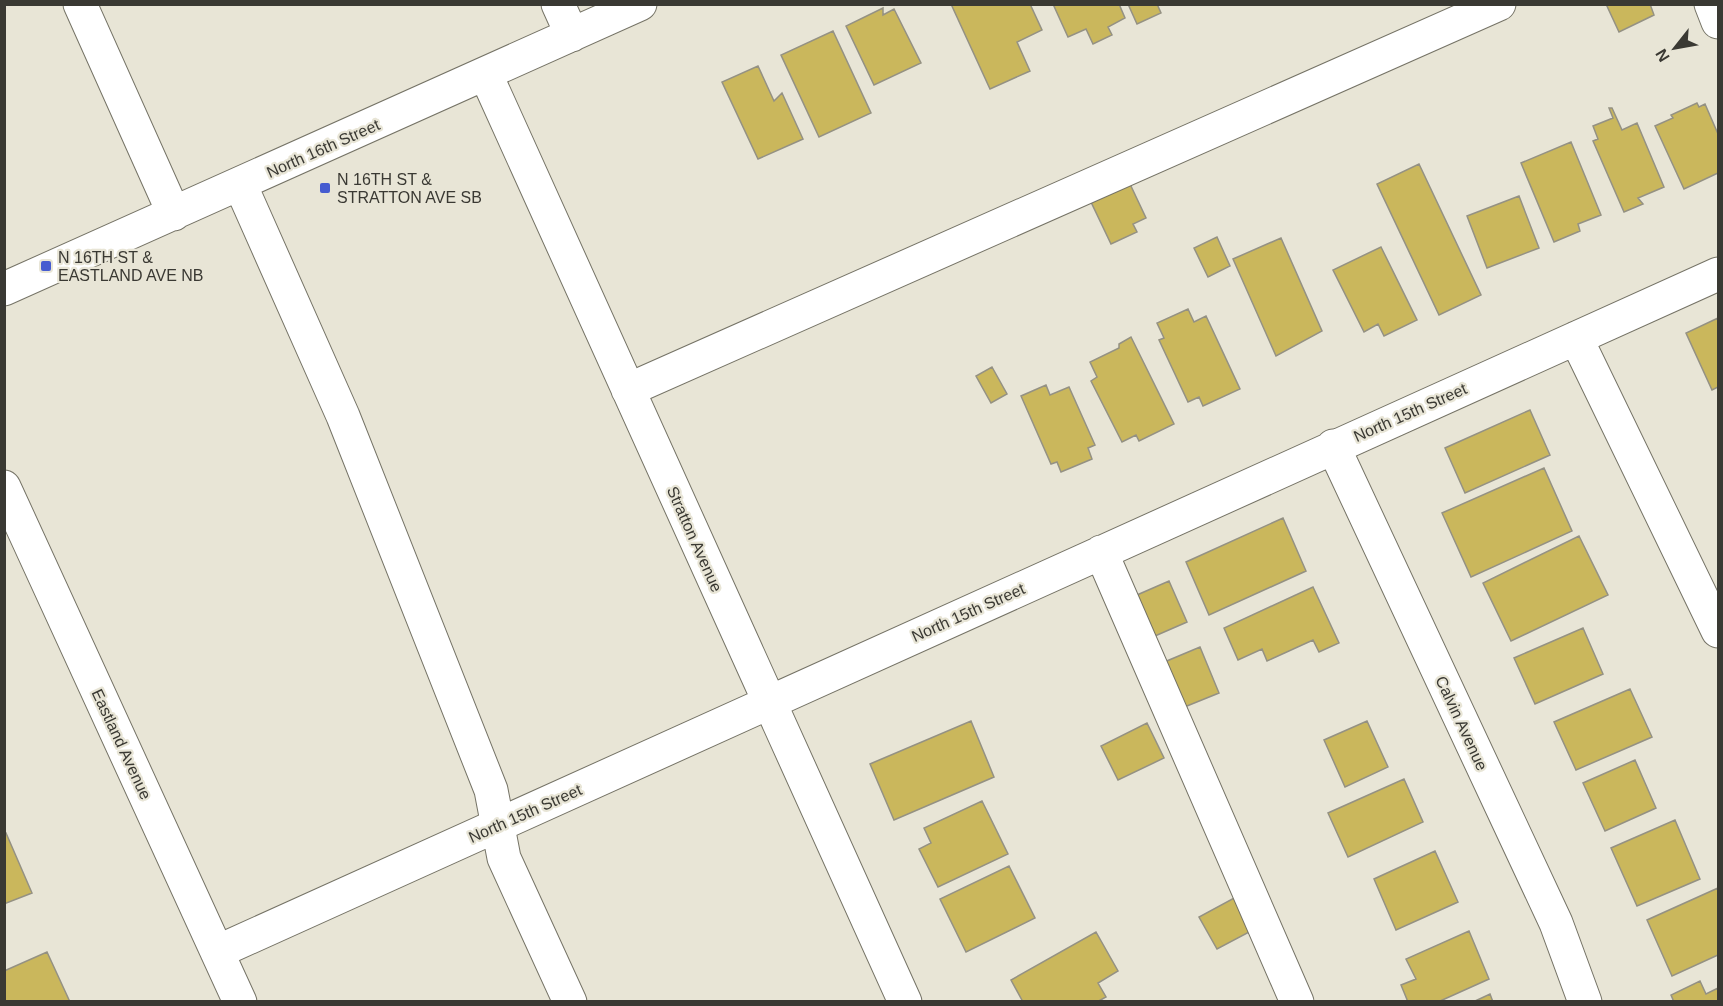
<svg xmlns="http://www.w3.org/2000/svg" width="1723" height="1006" font-family="Arial,sans-serif">
  <style>
    .building { fill: #cab75c; stroke: #949183; stroke-width: 1.5 }
    .lines { fill: none; stroke-linecap: round; stroke-linejoin: round }
    .minor-casing { stroke: #757366; stroke-width: 35 }
    .minor { stroke: #fff; stroke-width: 33 }
    .poi-dot { fill: #465cd0; stroke: #e8e5d6; stroke-width: 2 }
    .labels { text-anchor: middle; stroke-width: 4.5; stroke-linejoin: round; paint-order: stroke }
    .street-label { font-size: 16px; fill: #3a3933; stroke: #e8e5d6 }
    .poi-label { font-size: 16px; fill: #3a3933; stroke: #e8e5d6; text-anchor: start }
  </style>
  <rect width="100%" height="100%" fill="#e8e5d6"/>
  <path class="building" d="M951,4H1030L1042,30L1017,42L1030,71L990,89Z
    M1053,4H1119L1125,18L1108,27L1112,35L1093,44L1086,29L1068,37Z
    M1128,4H1157L1161,13L1137,24Z
    M1606,4H1650L1654,15L1619,32Z
    M883,8V15L894,9L921,63L874,85L846,26Z
    M833,31L871,113L819,137L781,55Z
    M758,66L774,101L782,93L803,139L758,159L722,82Z
    M1697,103L1699,107L1705,104L1718,134V173L1684,189L1655,126L1673,118L1671,115Z
    M1609,108H1612L1622,130L1637,123L1664,187L1638,198L1643,204L1624,212L1593,141L1598,139L1593,126L1613,118Z
    M1571,142L1601,215L1578,224L1580,231L1554,242L1521,163Z
    M1419,164L1481,295L1439,315L1377,184Z
    M1130,184L1146,218L1133,224L1137,232L1111,244L1091,202Z
    M1519,196L1539,248L1487,268L1467,216Z
    M1217,237L1230,266L1208,277L1194,248Z
    M1281,238L1322,331L1276,356L1233,259Z
    M1381,247L1417,320L1384,336L1378,324L1364,332L1333,270Z
    M1188,309L1194,322L1206,316L1240,389L1203,406L1199,397L1188,402L1159,340L1164,338L1157,323Z
    M1718,318V387L1712,390L1686,333Z
    M1131,337L1174,424L1139,441L1136,435L1122,442L1091,381L1097,377L1090,362L1119,348V344Z
    M992,367L1007,394L991,403L976,376Z
    M1046,385L1050,395L1069,387L1095,445L1088,448L1092,459L1061,472L1057,462L1051,464L1021,396Z
    M1530,410L1550,455L1465,493L1445,448Z
    M1544,468L1572,531L1471,577L1442,513Z
    M1283,518L1306,571L1209,615L1186,562Z
    M1579,536L1608,595L1511,641L1483,583Z
    M1169,581L1187,622L1155,636L1137,595Z
    M1313,587L1339,643L1319,652L1313,640L1267,661L1262,649L1238,660L1224,628Z
    M1583,628L1603,674L1535,704L1514,658Z
    M1200,647L1219,693L1182,708L1162,663Z
    M1630,689L1652,737L1576,770L1554,722Z
    M971,721L994,777L894,820L870,764Z
    M1367,721L1388,767L1345,787L1324,740Z
    M1147,723L1164,758L1118,780L1101,746Z
    M1635,760L1656,808L1605,831L1583,783Z
    M1404,779L1423,822L1348,857L1328,813Z
    M982,801L1008,854L938,887L919,849L931,843L924,828Z
    M1675,820L1700,879L1637,906L1611,848Z
    M6,833L32,893L4,904V834Z
    M1435,851L1458,902L1396,930L1374,879Z
    M1009,866L1035,918L966,952L940,899Z
    M1718,888V955L1672,976L1647,920Z
    M1236,897L1253,930L1217,949L1199,917Z
    M1469,931L1489,979L1438,1002H1408L1401,985L1416,979L1406,959Z
    M1096,932L1118,971L1098,983L1106,997L1097,1002H1023L1011,980Z
    M47,952L70,1002H4V971Z
    M1700,981L1706,994L1718,988V1002H1674L1671,995Z
    M1490,994L1493,1002H1473Z"/>
  <g class="lines">
    <defs>
      <path id="minor" d="M80,4L174,214
        M558,4L572,35
        M1711,4L1718,22
        M486,75L905,1002
        M240,184L343,416L491,790L504,858L570,1002
        M4,289L640,4
        M1576,338L1718,631
        M628,390L1499,4
        M1333,446L1556,923L1585,1002
        M4,487L240,1002
        M1101,552L1297,1002
        M217,952L1718,274"/>
    </defs>
    <use href="#minor" class="minor-casing"/>
    <use href="#minor" class="minor"/>
  </g>
  <g class="poi-dot">
    <rect x="319" y="182" width="12" height="12" rx="3"/>
    <rect x="40" y="260" width="12" height="12" rx="3"/>
  </g>
  <g class="labels">
    <g class="street-label">
      <text transform="translate(323 148) rotate(-24)" y="6">North 16th Street</text>
      <text transform="translate(1410 412) rotate(-24)" y="6">North 15th Street</text>
      <text transform="translate(695 539) rotate(66)" y="6">Stratton Avenue</text>
      <text transform="translate(968 612) rotate(-24)" y="6">North 15th Street</text>
      <text transform="translate(1462 723) rotate(65)" y="6">Calvin Avenue</text>
      <text transform="translate(122 744) rotate(65)" y="6">Eastland Avenue</text>
      <text transform="translate(525 813) rotate(-24)" y="6">North 15th Street</text>
    </g>
    <g class="poi-label">
      <text x="337" y="185">N 16TH ST &amp;<tspan x="337" dy="18">STRATTON AVE SB</tspan></text>
      <text x="58" y="263">N 16TH ST &amp;<tspan x="58" dy="18">EASTLAND AVE NB</tspan></text>
    </g>
  </g>
  <rect width="1723" height="1006" fill="none" stroke="#3a3933" stroke-width="12"/>
  <g transform="translate(1675 48) rotate(239)" stroke="#e8e5d6" stroke-width="4.5" paint-order="stroke">
  <path d="M0-4.5L10 22L0 15L-10 22Z" fill="#3a3933"/>
  <text y="-9" font-size="16" font-weight="bold" text-anchor="middle" fill="#3a3933">N</text>
  </g>
</svg>
